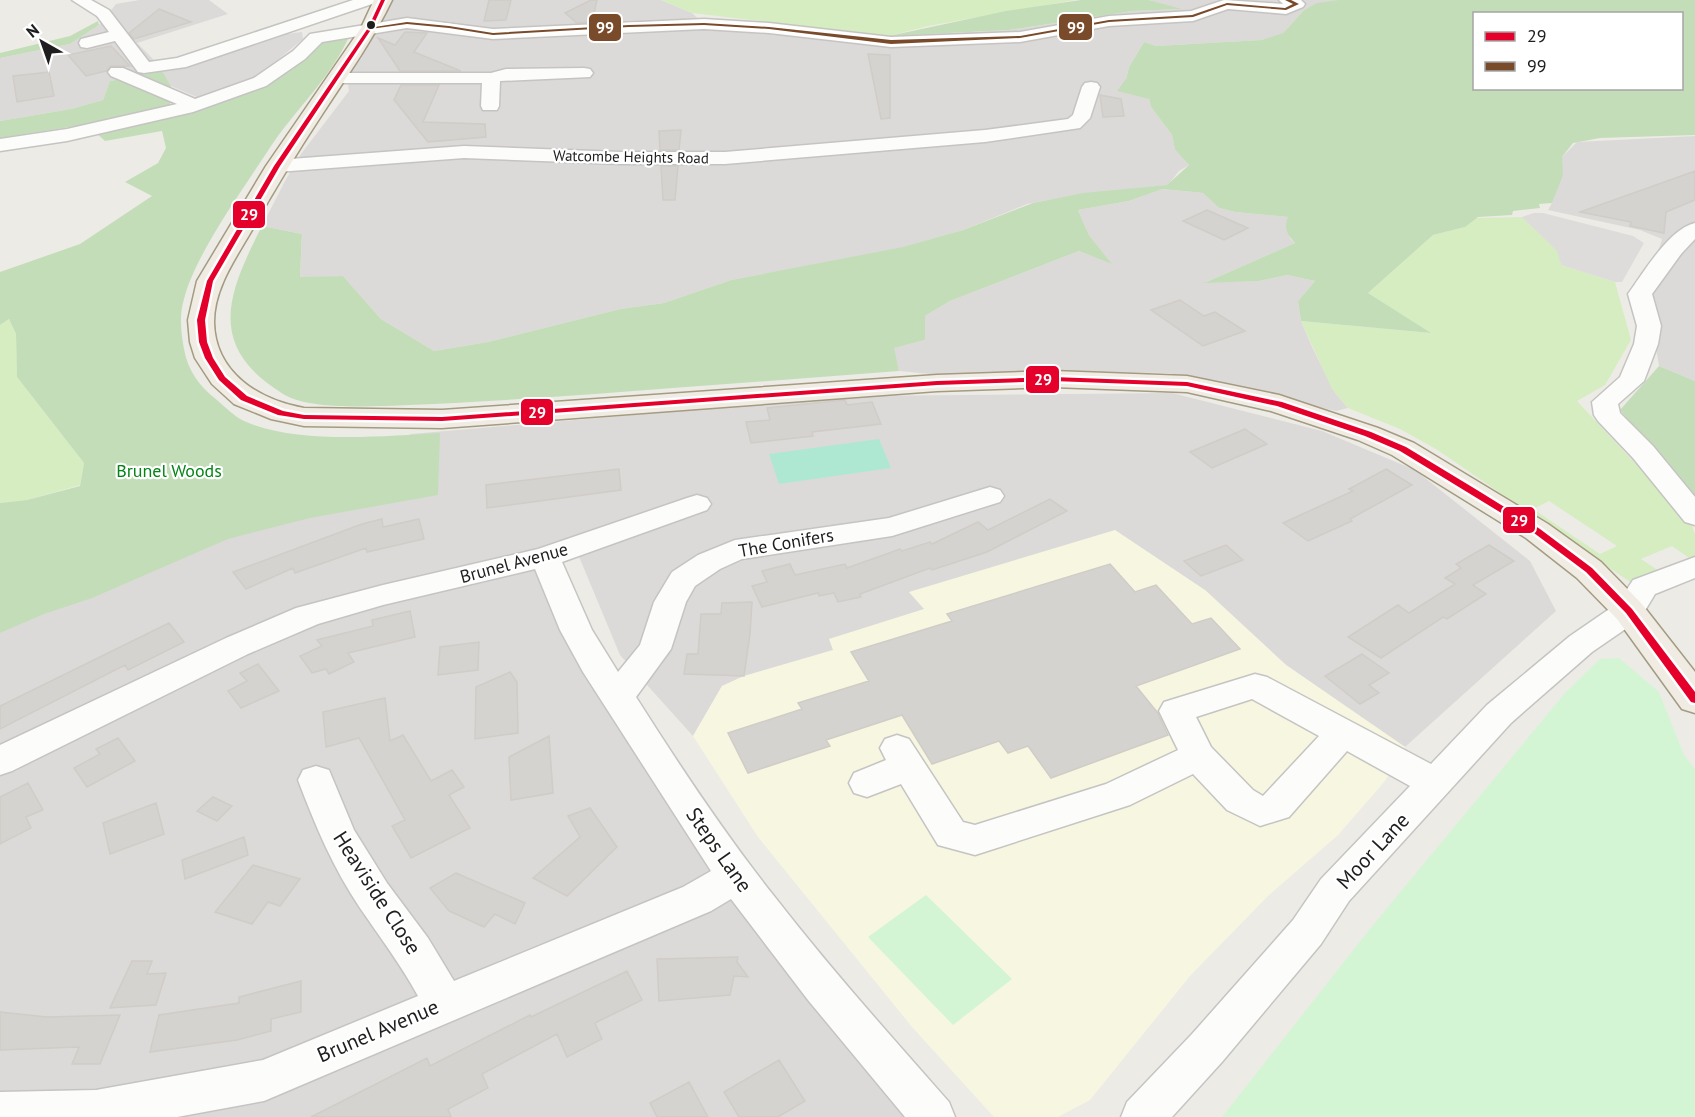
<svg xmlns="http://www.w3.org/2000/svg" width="1695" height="1117" font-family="'PT Sans',sans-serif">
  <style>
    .residential { fill: #dcdad8 }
    .education { fill: #f6f6e1 }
    .grass { fill: #d6edc2; fill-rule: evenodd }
    .forest { fill: #c4ddb9; fill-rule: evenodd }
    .park { fill: #d3f5d4 }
    .pitch { fill: #aee8d3 }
    .parking { fill: #dddcda }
    .building { fill: #d5d3cf; stroke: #d0ccc7; stroke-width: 1.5 }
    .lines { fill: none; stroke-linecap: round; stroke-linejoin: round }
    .minor-casing { stroke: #c5c4c2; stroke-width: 3 }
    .major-casing { stroke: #a39b82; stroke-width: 3 }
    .minor { fill: #fcfcfb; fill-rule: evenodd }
    .major { fill: #f1ece3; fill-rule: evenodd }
    .bus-1-casing { stroke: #fff; stroke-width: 5 }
    .bus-2-casing { stroke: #fff; stroke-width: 5 }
    .bus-1 { fill: #e4002b; fill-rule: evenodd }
    .bus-2 { fill: #7a4b2a; fill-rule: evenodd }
    .bus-dot { fill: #1e1e1e; stroke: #fff; stroke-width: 2 }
    .labels { text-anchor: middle; stroke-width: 4.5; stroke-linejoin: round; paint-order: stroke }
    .far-street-label { font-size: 15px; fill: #1e1e1e; stroke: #fff }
    .park-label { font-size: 18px; fill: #048417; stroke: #fff }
    .street-label { font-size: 18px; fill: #1e1e1e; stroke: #fff }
    .near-street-label { font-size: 21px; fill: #1e1e1e; stroke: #fff }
    .line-badge { stroke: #fff; stroke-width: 2 }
    .badge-label { font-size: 16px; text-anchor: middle; font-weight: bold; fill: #fff }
  </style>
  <rect width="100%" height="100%" fill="#edebe6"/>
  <path class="residential" d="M139,0H209L228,14L137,43L157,63L176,61L261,37L302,32L303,39L257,77L199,98L171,86L161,71L110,81L103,100L71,109L0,121V58L70,44L99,25L116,4Z
    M391,0H661L692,13L705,25L872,43L889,36L1009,30L1133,11L1179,9L1149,0H1338L1304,10L1282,34L1261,40L1156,46L1144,42L1129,67L1126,79L1149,99L1151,107L1172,135L1175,150L1189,165L1179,171L1168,185L1075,195L1027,204L963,230L898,249L731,280L664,303L620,309L488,342L434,351L381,319L343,276L300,278L302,234L262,226L285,181L301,154L349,91L346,71L380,24Z
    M1695,136V381L1659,366L1646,289L1662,239L1640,230L1548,210L1552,203L1562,157L1577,142Z
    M1161,189L1203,193L1219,208L1235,212L1289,217L1290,238L1295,243L1206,282L1259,281L1287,275L1315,281L1298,301L1301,321L1313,349L1336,394L1348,408L1336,411L1169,373L1068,372L951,376L899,371L893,348L925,340V316L950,301L1079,251L1111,263L1089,235L1078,210L1129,201Z
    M1172,393L1322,431L1415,470L1530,561L1556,611L1405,747L1286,665L1205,590L910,593L925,609L830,639L834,650L744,676L722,686L693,736L620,655L575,547L545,557L573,626L933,1117H0V632L338,464L411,434L856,396Z"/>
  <path class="education" d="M1115,530L1205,590L1286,665L1405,747L1385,781L1338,835L1268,896L1190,976L1090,1100L1058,1117H994L912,1027L758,837L693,736L722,686L744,676L833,650L829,639L924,609L909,592Z"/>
  <path class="grass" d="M661,0H1075L928,26L889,36L692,13Z
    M1522,217L1558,251L1561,265L1615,282L1631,340L1605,385L1577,401L1691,523L1695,534V559L1633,584L1436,449L1400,429L1348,408L1332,389L1301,321L1430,333L1368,293L1433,235L1465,227L1474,218ZM1549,501L1617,546L1600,554L1533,509ZM1672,546L1689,558L1659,571L1641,559Z
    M9,319L16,334L17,377L84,463L80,485L27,500L0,503V325Z"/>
  <path class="forest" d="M1081,0H1149L1182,9L1133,11L1009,30L889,36L1006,11Z
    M1338,0H1695V135L1600,138L1573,143L1562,157L1563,175L1552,203L1539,204L1540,208L1513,211L1512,215L1478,217L1465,227L1433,235L1368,293L1431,333L1301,321L1298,301L1315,281L1287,275L1259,281L1204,283L1295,243C1288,234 1283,230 1288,217L1235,212L1219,208L1203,193L1162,189L1129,201L1078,210L1089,235L1112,264L1079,251L950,301L925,316V340L894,348L899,371C798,379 696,386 595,394C533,398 471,403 409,405C376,406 311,411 283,394C205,346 228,293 262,226L302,234L300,277L343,276L381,319L434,351L488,342L620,309L664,303L731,280L903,247L963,230L1033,203L1083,193L1167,185L1189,165L1175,150L1172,135L1151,107L1149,99L1117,91L1126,79L1129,67L1144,42L1156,46L1261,40L1283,33L1304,10L1317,3ZM1474,14H1682V88H1474Z
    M98,21L99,25L70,44L0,58V53L70,36Z
    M341,38L348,39C328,81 294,111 269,149C242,191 196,253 184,299C179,316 181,332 184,349C188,371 199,386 217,400C225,407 233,415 242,420C294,445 383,436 440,433L438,495L310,518L228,539L92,598L44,614L0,633V503L27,500L80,486L84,463L17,377L16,334L9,319L0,325V272L80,244L152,196L125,182L158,163L166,148L162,131L105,141L94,131L215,102L322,41Z
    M162,71L171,86L170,107L127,118L0,138V121L71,109L103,100L110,81Z
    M1659,366L1695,381V500L1620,410Z"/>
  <path class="park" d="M1619,658L1659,692L1684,755L1695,769V1117H1222L1369,930L1565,693L1600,659Z
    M926,895L1012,979L953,1025L868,937Z"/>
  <path class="pitch" d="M879,439L891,468L779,484L769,454Z"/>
  <path class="parking" d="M1534,213H1543L1633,236L1644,243L1622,282H1615L1561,265L1557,251L1522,217Z"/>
  <path class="building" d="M489,0H511L506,20L484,21Z
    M591,0H597L592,22L577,23L565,13Z
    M159,9L191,22L134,39L129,33Z
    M405,32L427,33L414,52L461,71H400L378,38L395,45Z
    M111,46L130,66H111L106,71L86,76L68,55Z
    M868,54L890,55V118L881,119Z
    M49,72L54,96L17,102L13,76Z
    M401,85H439L423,122L485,124L486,137L428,142L394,100Z
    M1100,95L1121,99L1124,116L1103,117Z
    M681,130L679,150H660L659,131Z
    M661,166H678L675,200H663Z
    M1695,171V200L1666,212L1664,233L1630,226L1631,222L1580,212Z
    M1207,210L1248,228L1224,240L1183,221Z
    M1180,300L1204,316L1215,312L1245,331L1203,346L1151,310Z
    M845,400L847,405L872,402L881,424L812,432L813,436L751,443L746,422L770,420L767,408Z
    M1245,429L1267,444L1212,468L1190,452Z
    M619,469L621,490L487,508L486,485Z
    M1386,469L1412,485L1350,519L1352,521L1308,541L1283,523L1353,491L1349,489Z
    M1050,499L1067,511L987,552L932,570L930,568L860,594L861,597L838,602L834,593L819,596L818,593L762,607L752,586L767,582L762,571L790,564L795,575L845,564L847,568L900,549L902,551L930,542L932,544L978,522L988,530Z
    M382,519L383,527L419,519L424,539L367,552L366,548L295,573L293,568L246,589L233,572L362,524Z
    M1226,545L1243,560L1201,576L1184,561Z
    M1489,545L1514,561L1473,585L1486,594L1447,619L1443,617L1381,658L1348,637L1398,605L1409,613L1455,584L1445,578L1461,568L1456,564Z
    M1110,564L1135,592L1156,585L1192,624L1211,618L1240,649L1136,686L1157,712L1168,735L1051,778L1028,746L1008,753L999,741L932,764L902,715L826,740L830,746L748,773L728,733L802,709L798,703L869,681L851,652L952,621L947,614Z
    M752,602L750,634L744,676L684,674L687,654H698L701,614H721L722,603Z
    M410,611L415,637L348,653L354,662L329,674L326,669L312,673L300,656L322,646L317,640L373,626L372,620Z
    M169,623L184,642L128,670L125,665L0,729V706Z
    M479,642L478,670L438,675L440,647Z
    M1362,654L1389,673L1369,685L1379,693L1360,704L1325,676Z
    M258,664L279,691L241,708L228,691L247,681L240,673Z
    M510,672L517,682L518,733L475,739L476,687Z
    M385,698L390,741L403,735L431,781L452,770L464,787L449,795L470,828L411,858L392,826L405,820L359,738L326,747L323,712Z
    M549,736L553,793L511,800L509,757Z
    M118,738L135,761L87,787L74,768L100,754L96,749Z
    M28,783L43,810L26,817L31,828L0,844V797Z
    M213,797L232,806L217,821L197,811Z
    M156,803L164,834L110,854L103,823Z
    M590,808L617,847L567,896L533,878L580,837L568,816Z
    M244,837L248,855L185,879L182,860Z
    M253,865L300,879L280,906L268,902L252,924L215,912Z
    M456,873L525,903L515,924L495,914L484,927L449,911L430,888Z
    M738,957L737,962L748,977L734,976L730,995L659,1001L657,959Z
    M132,961H152L147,974L166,973L156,1005L110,1008Z
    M627,971L642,1000L595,1023L602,1039L567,1057L557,1034L482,1074L488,1088L448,1109L451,1117H311L427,1058L430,1066L530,1015L531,1017Z
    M301,981V1012L271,1019V1031L237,1040L150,1052L159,1015L239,1003V997Z
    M0,1012L47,1017L120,1015L100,1064H72L79,1047L0,1050Z
    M779,1060L805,1101L778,1117H739L724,1092Z
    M689,1082L708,1117H657L650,1103Z"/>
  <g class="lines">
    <defs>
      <path id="minor" d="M72,0H91L109,10L149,62L177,58L353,0H377L375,3L186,67L144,73L138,72L115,41L87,48L81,47L79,43L81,39L109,32L97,16Z
        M1224,0L1283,4L1279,0H1301L1305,4L1303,7L1286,14L1228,9L1193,21L1109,26L1020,42L891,47L769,33L704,29L493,39L407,28L322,42L305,59L266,86L193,112L67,141L0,151V139L67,129L177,104L111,76L108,72L111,68H123L195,99L254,78L293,51L310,34L407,18L493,29L704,19L769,23L891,37L1020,32L1109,16L1191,11Z
        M584,68L590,69L593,73L590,77L500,81L499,106L497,110H483L481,106L482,83H336L330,82L327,78L330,74L336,73H491L506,69Z
        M1091,82L1097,83L1100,87L1090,118L1080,128L985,142L725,164H621L464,158L277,172L270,170L267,166L270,162L277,160L464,146L621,152H725L985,130L1068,119L1073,115L1082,87L1085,83Z
        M1695,223V239L1681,254L1652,294L1661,326L1658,344L1644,381L1618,404L1620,413L1653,446L1695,497V525L1685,522L1633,458L1598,421L1594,415L1592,402L1620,377L1634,344L1637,326L1628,294C1644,272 1669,229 1695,223Z
        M990,487L1000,490L1004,496L1000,502L892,536L742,559L720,569L695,586L686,602L671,649L636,697C679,765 724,833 774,896C829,967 889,1034 949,1102L955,1117H905L808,1000L731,899L711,911L264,1101L177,1117H0V1092L96,1090L263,1060L418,996C401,965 380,937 360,908C333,868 315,825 298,780L303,770L316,766L329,770L354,830L387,883L428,938L454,981L683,887L711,871L583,672L560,630L535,569L383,605L318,624L248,654L12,771L0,775V745L226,638L296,608L383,585L538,549L687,498L697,495L707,498L711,504L707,510L562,562L592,630L618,672L640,645L654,602L672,572L698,555L735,540L889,518Z
        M1695,557V578L1655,594L1640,619L1592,652L1511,723L1349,901L1321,944L1222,1062L1172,1117H1121L1127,1102L1192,1034L1293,920L1321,879L1410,786L1347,751L1289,817L1260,826L1227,810L1193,774L1130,805L975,855L938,845L901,784L867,797L854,793L849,783L854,773L886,760L880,748L885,739L897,735L909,739L963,822L975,825L1106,784L1178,750L1159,711L1164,702L1255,674L1267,677L1431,764L1487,705L1570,636L1618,603L1633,580ZM1252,699L1319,736L1263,796L1253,790L1211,747L1196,717Z"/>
      <path id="major" d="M374,0H392C373,40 347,76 323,113C298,151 274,190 252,230C236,258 214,288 214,322C215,373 259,400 304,408L442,410L937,375L1053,371L1187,376L1279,395L1378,428L1414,443L1548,524L1601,562L1641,603L1695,672V713L1682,709L1617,619L1577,578L1526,538L1392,455L1358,440L1271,411L1187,392L1053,387L937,391L442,428L304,426L271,419L234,404L212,384L195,358L190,342L188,320L197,281L266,166L361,28Z"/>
    </defs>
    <use href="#minor" class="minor-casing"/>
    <use href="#major" class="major-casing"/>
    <use href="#minor" class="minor"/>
    <use href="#major" class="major"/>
    <defs>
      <path id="bus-1" d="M381,0H385L372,28L280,166L213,281L205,320L207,342L213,358L225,377L247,396L283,411L304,415L442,417L937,381L1053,377L1187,382L1282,402L1371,432L1406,447L1477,490L1540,529L1592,568L1632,609L1695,692V703L1691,702L1626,613L1586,572L1534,533L1400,451L1365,436L1277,406L1187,386L1053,381L937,385L442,421L304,419L278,415L241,400L219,380L205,358L199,342L197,320L207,281L274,166L368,28Z"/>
      <path id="bus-2" d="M1285,0H1291L1299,4L1286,10L1227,5L1193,17L1109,22L1020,38L891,44L769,29L704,25L629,27L493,35L449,28L407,24L370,29L368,28L407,22L449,26L493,33L629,25L704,23L769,27L891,40L1020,36L1109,20L1192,15L1227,3L1285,8L1293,4Z"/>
    </defs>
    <use href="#bus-1" class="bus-1-casing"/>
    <use href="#bus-2" class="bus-2-casing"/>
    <use href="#bus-1" class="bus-1"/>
    <use href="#bus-2" class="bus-2"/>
  </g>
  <circle class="bus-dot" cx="371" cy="25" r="5"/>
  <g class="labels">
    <g class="far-street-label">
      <text transform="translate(631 157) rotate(1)" y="5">Watcombe Heights Road</text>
    </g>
    <g class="park-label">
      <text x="169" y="477">Brunel Woods</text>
    </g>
    <g class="street-label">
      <text transform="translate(786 543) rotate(-10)" y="6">The Conifers</text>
      <text transform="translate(514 563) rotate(-15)" y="6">Brunel Avenue</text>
    </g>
    <g class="near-street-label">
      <text transform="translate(719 850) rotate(55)" y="7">Steps Lane</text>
      <text transform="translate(1373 851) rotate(-47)" y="7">Moor Lane</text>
      <text transform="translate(377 893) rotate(57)" y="7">Heaviside Close</text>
      <text transform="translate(378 1031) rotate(-23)" y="7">Brunel Avenue</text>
    </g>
  </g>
  <g class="line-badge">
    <rect x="1058" y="13" width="35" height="28" rx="6" fill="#7a4b2a"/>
    <rect x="588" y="13" width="34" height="29" rx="6" fill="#7a4b2a"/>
    <rect x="232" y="200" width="34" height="29" rx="6" fill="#e4002b"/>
    <rect x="1025" y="365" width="35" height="29" rx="6" fill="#e4002b"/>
    <rect x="520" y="398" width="34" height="28" rx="6" fill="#e4002b"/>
    <rect x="1502" y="506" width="34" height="28" rx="6" fill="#e4002b"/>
  </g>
  <g class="badge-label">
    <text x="1076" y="33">99</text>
    <text x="605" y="33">99</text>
    <text x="249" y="220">29</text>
    <text x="1043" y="385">29</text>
    <text x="537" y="418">29</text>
    <text x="1519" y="526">29</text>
  </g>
  <rect x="1473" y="12" width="210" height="78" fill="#ffffff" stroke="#a5a5a5" stroke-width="1.5"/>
  <rect x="1485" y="32" width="30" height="9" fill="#e4002b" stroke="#a5a5a5" stroke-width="1.5"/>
  <text x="1527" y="42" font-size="18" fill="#1e1e1e">29</text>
  <rect x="1485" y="62" width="30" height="9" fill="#7a4b2a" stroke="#a5a5a5" stroke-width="1.5"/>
  <text x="1527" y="72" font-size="18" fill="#1e1e1e">99</text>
  <g transform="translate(42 42) rotate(320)" stroke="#ffffff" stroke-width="4.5" paint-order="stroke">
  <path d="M0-4.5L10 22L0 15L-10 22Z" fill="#1e1e1e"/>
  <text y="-9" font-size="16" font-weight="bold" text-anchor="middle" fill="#1e1e1e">N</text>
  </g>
</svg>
